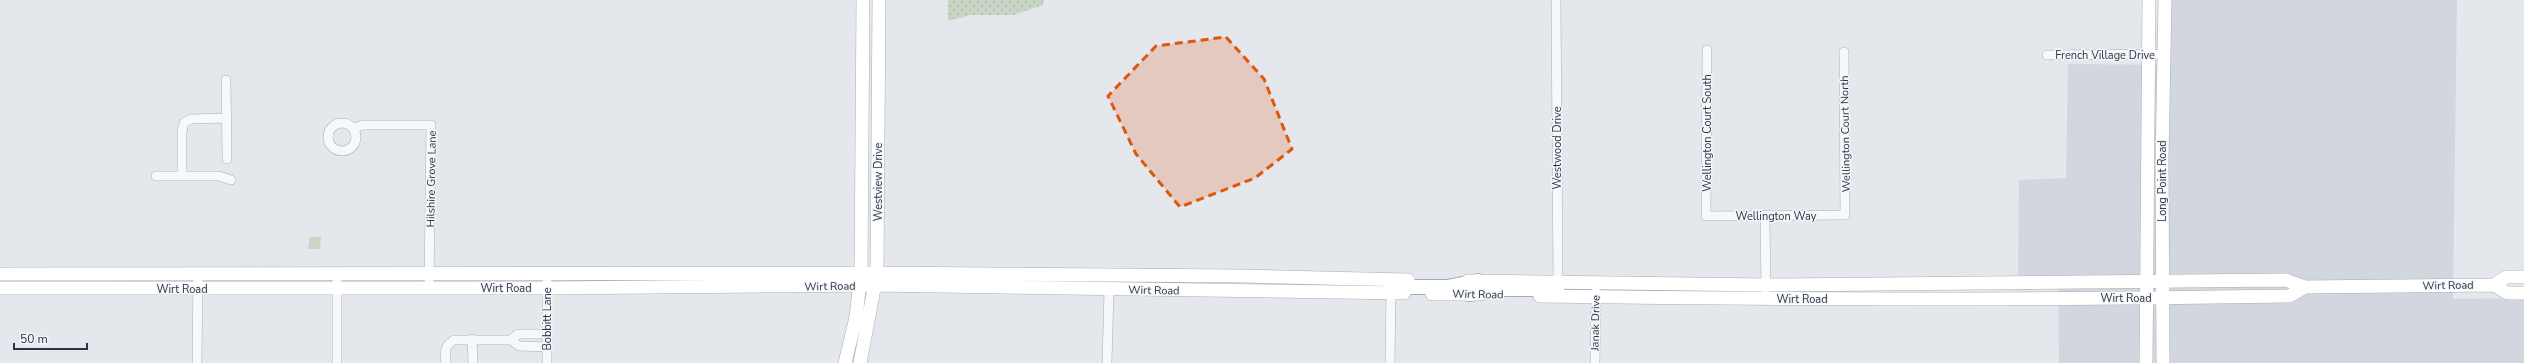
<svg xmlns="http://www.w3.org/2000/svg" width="2524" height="363" font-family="'Nunito Sans',sans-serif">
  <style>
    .built { fill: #d2d6de }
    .grass { fill: url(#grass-dots) }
    .green { fill: #c9d6c5 }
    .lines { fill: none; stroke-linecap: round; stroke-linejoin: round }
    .street-casing { stroke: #a9aeb7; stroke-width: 10 }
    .secondary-casing { stroke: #a9aeb7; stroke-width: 14 }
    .primary-casing { stroke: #a3abb8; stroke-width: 16 }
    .street { stroke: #f7f8fa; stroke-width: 9 }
    .secondary { stroke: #fff; stroke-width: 13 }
    .primary { stroke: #fff; stroke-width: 14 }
    .marked { fill: #df570f; fill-opacity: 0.2; stroke: #df570f; stroke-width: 3; stroke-dasharray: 8 5; stroke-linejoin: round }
    .labels { text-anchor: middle; stroke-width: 3; stroke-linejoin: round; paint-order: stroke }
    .street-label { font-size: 11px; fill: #2b3445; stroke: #f4f6f9 }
  </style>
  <defs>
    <pattern id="grass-dots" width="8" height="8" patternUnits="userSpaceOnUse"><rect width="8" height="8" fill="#c9d6c5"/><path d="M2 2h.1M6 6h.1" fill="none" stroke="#adb8ab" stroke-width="1.8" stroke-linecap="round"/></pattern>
  </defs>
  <rect width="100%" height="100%" fill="#e4e7ec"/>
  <path class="built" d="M2172,0H2457L2453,299L2524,298V363H2059L2058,277L2018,275L2019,180L2066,178L2068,64L2170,65Z"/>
  <path class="grass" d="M948,0H1044L1043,5L1014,15H971L948,21Z"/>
  <path class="green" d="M310,237H321L320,249H308Z"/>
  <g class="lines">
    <defs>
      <path id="street" d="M1556,0L1558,287
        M1707,50L1706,216L1845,215L1844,52
        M2047,55L2164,54
        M226,80L227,159
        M328 137a14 14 0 1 1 28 0a14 14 0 1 1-28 0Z
        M354,128L363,125H431L429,287
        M156,176H219L231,180
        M182,176V131L184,123L191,119L226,118
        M1765,217L1766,289
        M472,339L473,363
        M511,340L518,334H547
        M197,363L198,273
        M337,363V273
        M446,363C445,353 444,346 454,340H511L519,346L547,347
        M547,363V274
        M1107,363L1109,290
        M1390,363L1391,288
        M1595,363L1596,292"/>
      <path id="secondary" d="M0,274L877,273L1240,276L1408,280
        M1468,281L1766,285L2286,280L2305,287L2494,285L2507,293H2524
        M2494,285L2506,277H2524
        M0,288H547L875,285L1404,293
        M1432,294H1480
        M1540,296C1789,300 2039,300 2289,296L2305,287
        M845,363L856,317L861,273L863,0
        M860,363L877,273L879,0
        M2146,363L2149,0
        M2163,363L2162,159L2165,0"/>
      <path id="primary" d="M1391,287H1447L1478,281
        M1469,294L1501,289H1557"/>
    </defs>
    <use href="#street" class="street-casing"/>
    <use href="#secondary" class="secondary-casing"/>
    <use href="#primary" class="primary-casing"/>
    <use href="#street" class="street"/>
    <use href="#secondary" class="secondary"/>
    <use href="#primary" class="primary"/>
  </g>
  <path class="marked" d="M1226,37L1264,79L1292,149L1255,178L1180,207L1136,154L1108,96L1156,46Z"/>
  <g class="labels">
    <g class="street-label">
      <text x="2105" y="59">French Village Drive</text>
      <text transform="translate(1707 133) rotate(-90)" y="4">Wellington Court South</text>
      <text transform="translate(1845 134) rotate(-91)" y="4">Wellington Court North</text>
      <text transform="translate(1557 148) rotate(-90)" y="4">Westwood Drive</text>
      <text transform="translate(431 179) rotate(-89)" y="4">Hilshire Grove Lane</text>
      <text transform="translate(2162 181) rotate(-90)" y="4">Long Point Road</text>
      <text transform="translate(878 182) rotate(-90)" y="4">Westview Drive</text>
      <text x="1776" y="220">Wellington Way</text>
      <text transform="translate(2448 285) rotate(-1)" y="4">Wirt Road</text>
      <text transform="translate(830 286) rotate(-1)" y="4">Wirt Road</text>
      <text x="506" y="292">Wirt Road</text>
      <text x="182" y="293">Wirt Road</text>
      <text transform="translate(1154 290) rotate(1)" y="4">Wirt Road</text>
      <text transform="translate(1478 294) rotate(1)" y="4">Wirt Road</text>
      <text x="2126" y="302">Wirt Road</text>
      <text x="1802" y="303">Wirt Road</text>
      <text transform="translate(547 319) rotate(-90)" y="4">Bobbitt Lane</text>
      <text transform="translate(1595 323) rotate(-89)" y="4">Janak Drive</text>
    </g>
  </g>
  <path d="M14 343v6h73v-6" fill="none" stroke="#2b3445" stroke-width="2"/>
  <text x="20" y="343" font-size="12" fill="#2b3445" stroke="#f4f6f9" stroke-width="3" paint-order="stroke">50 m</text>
</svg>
